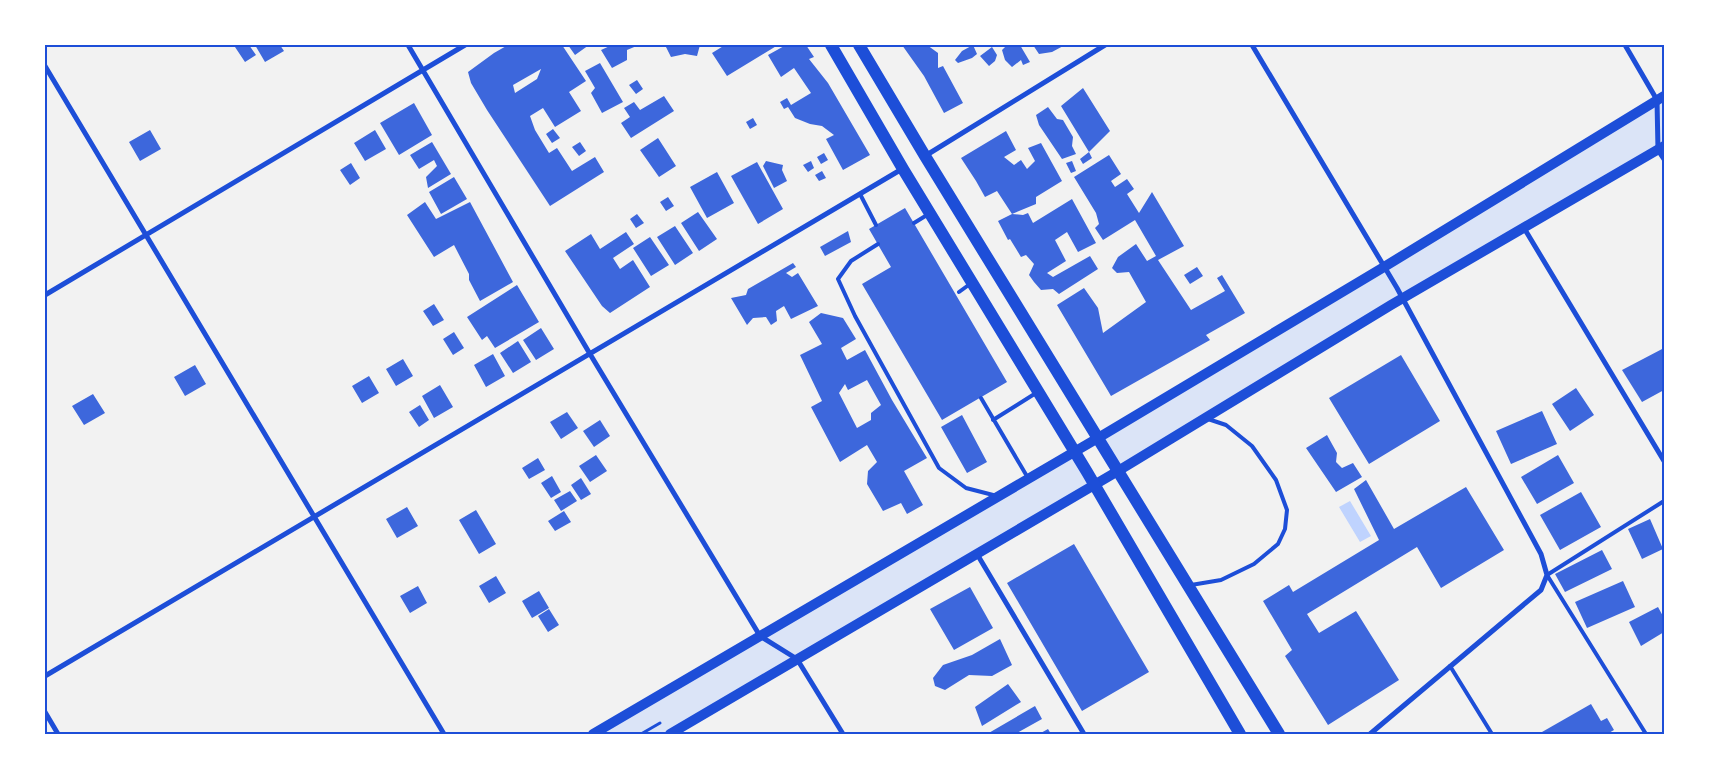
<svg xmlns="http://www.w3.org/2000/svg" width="1709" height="779" font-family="'IBM Plex Serif',serif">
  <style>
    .green { fill: #dbe4f7 }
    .water { fill: #bfd3fe }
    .building { fill: #3d67dc; fill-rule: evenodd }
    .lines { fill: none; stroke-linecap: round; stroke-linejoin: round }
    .path { stroke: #1d4ed8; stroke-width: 3 }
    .service { stroke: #1d4ed8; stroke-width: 4 }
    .minor { stroke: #1d4ed8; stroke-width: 5 }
    .secondary { stroke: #1d4ed8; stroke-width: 10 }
    .primary { stroke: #1d4ed8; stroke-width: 12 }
    .neatline { fill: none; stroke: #1d4ed8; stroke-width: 2 }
  </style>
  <rect width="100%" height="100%" fill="#f2f2f2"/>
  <path class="green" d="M1664,96V146L1118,471L1098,438Z
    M1075,452L1095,485L670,734H593Z"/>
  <path class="water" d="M1350,501L1371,536L1360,542L1339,507Z"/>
  <path class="building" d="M238,45H249L256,55L245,62L235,47Z
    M255,45H280L284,51L265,62Z
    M508,45H525L526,46L528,45H562L586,81L569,92L581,111L555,127L543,108L530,116L535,130L549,153L557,148L572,171L595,157L604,172L550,206L487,110L471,83L468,72L494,53ZM541,69L537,79L515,93L513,85Z
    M568,45H589L575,55Z
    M612,45H639L627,50V60L612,68L601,50Z
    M665,45H700L697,56L685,54L671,57Z
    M725,45H778L727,76L712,53Z
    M786,45H806L814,57L809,59L828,83L870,155L843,170L826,139L834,135L822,126L810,124L795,118L788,107L784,109L780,102L787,98L791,105L811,93L794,68L781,77L768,55Z
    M902,45H927L938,53V68L943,66L963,103L944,113L924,76Z
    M973,45L977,54L972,58L958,63L955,60L962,51Z
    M1007,45H1020L1030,62L1023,65L1021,60L1012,67L1005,60L1002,50Z
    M1033,45H1065L1052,52L1039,54Z
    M992,47L997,55L995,61L989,66L980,56Z
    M600,63L623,102L602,113L591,93L595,88L585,71Z
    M637,80L643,89L636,94L629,85Z
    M1083,88L1110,131L1089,152L1061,106Z
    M664,96L674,111L631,138L621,123L630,117L624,108L634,102L640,110Z
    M414,103L432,135L399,155L380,123Z
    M1048,107L1057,119L1063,120L1073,137L1072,146L1076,154L1062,159L1039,125L1036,115Z
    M753,118L757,125L750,129L746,122Z
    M553,129L560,138L552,143L546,134Z
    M150,130L161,149L140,161L129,142Z
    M375,130L386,149L365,161L354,143Z
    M1006,131L1016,150L1004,157L1014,165L1021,160L1027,169L1035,161L1028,148L1041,143L1062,181L1036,197V204L1012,214L1023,215L1028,213L1033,223L1072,199L1096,243L1078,252L1067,232L1055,240L1066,261L1047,273L1053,277L1090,256L1098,269L1059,294L1053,289L1041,290L1034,282L1029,275L1034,264L1026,255L1021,257L1010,239L1008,240L998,221L1012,214L997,191L985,197L976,181L961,158Z
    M658,138L676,166L659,177L640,150Z
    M432,142L451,174L428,188L426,177L437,166L434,160L419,169L410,155Z
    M580,142L586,151L579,156L572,147Z
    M1089,152L1092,158L1083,164L1080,159Z
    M824,153L828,160L821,164L817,157Z
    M1109,155L1121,174L1111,181L1115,187L1127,179L1134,189L1127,194L1139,213L1152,192L1184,246L1158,260L1191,310L1225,291L1217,278L1222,275L1245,313L1206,335L1210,340L1111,396L1057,305L1084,288L1098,308L1103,333L1146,302L1129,272L1117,273L1112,268L1118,257L1136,244L1147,261L1156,256L1135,220L1103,240L1095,228L1099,224L1096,213L1074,177Z
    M766,161L783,165L782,170L787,181L774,188L763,166Z
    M811,161L814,168L808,172L803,165Z
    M1072,161L1076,171L1071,173L1066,163Z
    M757,162L783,209L758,224L731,176Z
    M351,163L360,178L350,185L340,170Z
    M822,171L826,178L819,181L815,175Z
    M717,172L734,203L707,218L690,187Z
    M454,177L467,199L441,214L429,192Z
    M668,197L674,206L666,211L660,202Z
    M425,202L436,219L470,202L513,282L480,301L469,280V274L454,245L434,257L407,215Z
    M905,208L1007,382L942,420L862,284L891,267L869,229Z
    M698,212L717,239L699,251L681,223Z
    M637,214L644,223L636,228L630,219Z
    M675,226L693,253L675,265L657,237Z
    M848,231L851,242L825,256L820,247Z
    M626,232L634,244L613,258L620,269L633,260L650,287L610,313L602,306L565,251L591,234L600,249Z
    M650,237L669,265L651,276L633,248Z
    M793,263L796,267L786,273L792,277L798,273L818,306L791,319L784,306L776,311L777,321L771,325L766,317L753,318L747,325L731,298L746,295L748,289Z
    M1197,267L1203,276L1190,284L1184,275Z
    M517,285L539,322L495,348L487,336L482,340L467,317Z
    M434,304L444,320L433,326L423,311Z
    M821,313L843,318L856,339L841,348L847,360L865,350L892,400L927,458L904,471L923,505L907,514L901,503L883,511L867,484L868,471L877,462L867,445L840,462L811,407L822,401L800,355L822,344L809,322ZM867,380L881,405L871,413V420L857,428L839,393L845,384L848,390Z
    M541,328L554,349L536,360L523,340Z
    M454,332L464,348L453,355L443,339Z
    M518,341L531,362L513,373L500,353Z
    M1664,348V390L1642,402L1622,370Z
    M493,354L505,376L486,387L474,365Z
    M1401,355L1440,421L1369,464L1329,398Z
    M403,359L413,376L396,386L386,369Z
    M195,365L206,384L185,396L174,377Z
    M369,376L379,393L362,403L352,386Z
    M440,385L453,407L434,418L422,396Z
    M1576,388L1594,415L1570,431L1552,404Z
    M93,394L105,413L84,425L72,406Z
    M420,405L429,420L419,427L409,412Z
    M1542,411L1557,444L1511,464L1496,431Z
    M567,412L578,428L561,439L550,422Z
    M962,415L987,462L967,473L941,427Z
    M600,420L610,436L594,447L583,431Z
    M1327,435L1337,453L1336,462L1342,468L1353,463L1362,477L1336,492L1306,448Z
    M596,455L607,471L590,482L579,466Z
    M1558,455L1574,483L1537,504L1521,477Z
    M538,458L545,470L529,479L522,468Z
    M552,476L561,492L551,498L541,483Z
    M581,478L591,494L581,500L571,485Z
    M1366,480L1394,529L1466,487L1504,550L1441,588L1417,547L1307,614L1319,633L1356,611L1399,680L1328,725L1285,656L1292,650L1263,601L1289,585L1293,592L1379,540L1354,489Z
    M570,491L577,501L561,511L554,500Z
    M1581,492L1601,527L1560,550L1540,515Z
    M407,507L418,526L397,538L386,519Z
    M476,510L496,544L479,554L459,520Z
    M564,511L571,522L555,531L548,521Z
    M1650,519L1663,549L1642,559L1628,529Z
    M1074,544L1149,672L1082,711L1007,583Z
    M1602,550L1612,569L1565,592L1555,574Z
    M496,576L506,593L489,603L479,586Z
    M1623,581L1635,607L1587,628L1575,602Z
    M418,586L427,603L410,613L400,596Z
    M970,587L993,628L954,650L930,609Z
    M539,591L549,608L532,618L522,601Z
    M1658,607L1664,618V632L1641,646L1629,622Z
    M549,609L559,625L548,632L538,616Z
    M1000,639L1012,665L992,676L969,675L945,690L935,686L933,678L943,665L972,655Z
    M1008,684L1021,702L982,726L975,707Z
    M1591,704L1601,721L1607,718L1614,730L1607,734H1543L1542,732Z
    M1035,706L1042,719L1015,734H987Z
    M1048,729L1051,734H1039Z"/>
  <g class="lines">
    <path class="path" d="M641,734L660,723"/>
    <path class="service" d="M860,194L876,225
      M914,223L927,215
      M878,244L851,261L838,279L855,316L939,468L966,488L997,496
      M959,292L970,284
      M981,398L1028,478
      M993,420L1036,393
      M1191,585L1221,580L1254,564L1278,544L1285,529L1287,510L1276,480L1252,446L1226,425L1208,419
      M1450,666L1492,734
      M1646,734L1547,575L1664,501"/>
    <path class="minor" d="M408,45L590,354L760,636L797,659L843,734
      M1252,45L1397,288L1541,554L1547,575L1541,590L1370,734
      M1625,45L1657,100L1658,150L1664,159
      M45,66L444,734
      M925,156L1105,45
      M1524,228L1664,461
      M45,295L465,45
      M977,554L1084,734
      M45,676L902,169
      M45,712L58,734"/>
    <path class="secondary" d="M593,734L1098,438L1384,267L1664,96
      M670,734L1118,471L1391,305L1664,146"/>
    <path class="primary" d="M831,45L903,169L1087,472L1240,734
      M859,45L925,156L1279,734"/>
  </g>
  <rect width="1709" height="779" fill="none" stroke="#ffffff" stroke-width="92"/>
  <rect x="46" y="46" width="1617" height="687" class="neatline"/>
</svg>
